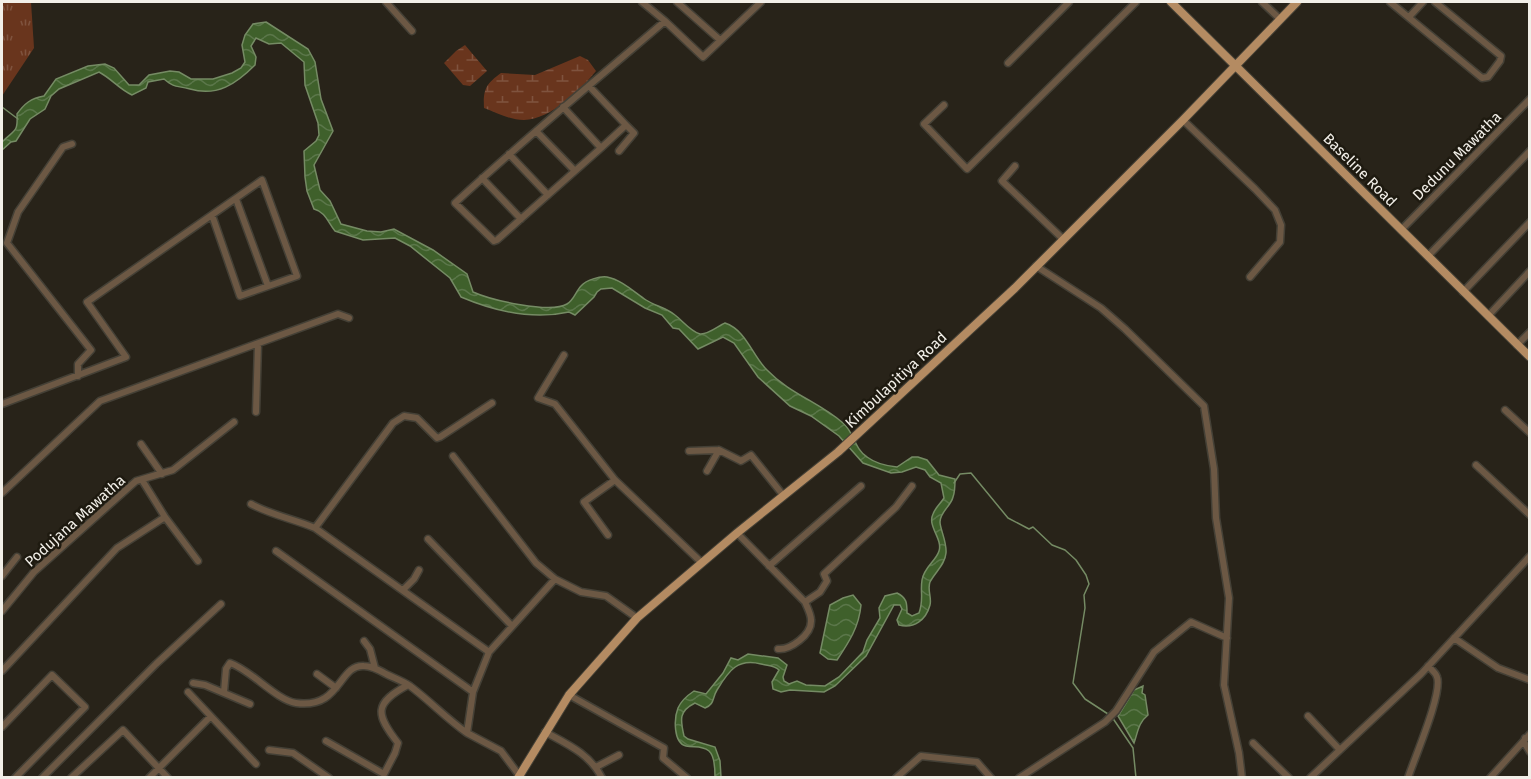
<svg xmlns="http://www.w3.org/2000/svg" width="1531" height="779" font-family="'Fira Sans',sans-serif">
  <style>
    .grass { fill: url(#grass-tufts) }
    .wetland { fill: url(#wetland-marsh) }
    .water { fill: url(#water-waves); stroke: #758b64; stroke-width: 1.5 }
    .lines { fill: none; stroke-linecap: round; stroke-linejoin: round }
    .stream { stroke: #758b64; stroke-width: 1.5 }
    .minor-casing { stroke: #444036; stroke-width: 9 }
    .major-casing { stroke: #444036; stroke-width: 10 }
    .minor { stroke: #6c5844; stroke-width: 6 }
    .major { stroke: #b48b62; stroke-width: 8 }
    .labels { text-anchor: middle; stroke-width: 5; stroke-linejoin: round; paint-order: stroke }
    .street-label { font-size: 15px; fill: #f2efe8; stroke: #1e1a10 }
  </style>
  <defs>
    <pattern id="grass-tufts" width="24" height="20" patternUnits="userSpaceOnUse" patternTransform="scale(1.5)"><rect width="24" height="20" fill="#69351d"/><path d="M3 7l-1-3M5 7V3M7 7l1-3M15 17l-1-3M17 17v-4M19 17l1-3" fill="none" stroke="#7f533e"/></pattern>
    <pattern id="wetland-marsh" width="20" height="14" patternUnits="userSpaceOnUse" patternTransform="scale(1.5)"><rect width="20" height="14" fill="#69351d"/><path d="M1 5h8M5 5V1M11 12h8M15 12V8" fill="none" stroke="#7f533e"/></pattern>
    <pattern id="water-waves" width="16" height="10" patternUnits="userSpaceOnUse" patternTransform="scale(1.5)"><rect width="16" height="10" fill="#3f602b"/><path d="M0 5q4-4 8 0t8 0" fill="none" stroke="#5b774a"/></pattern>
  </defs>
  <rect width="100%" height="100%" fill="#282319"/>
  <path class="grass" d="M2,2H31L34,48L2,96Z"/>
  <path class="wetland" d="M465,45L487,71L470,86L463,85L444,63L456,51Z
    M580,56L588,60L596,71C580,91 551,119 524,120C510,120 497,113 484,108C483,89 486,84 501,73L535,75Z"/>
  <path class="water" d="M266,22L308,49L315,62L321,99L333,131L314,165L320,190L330,201L341,224L367,231L381,232L394,229L433,250L467,274L473,292C491,300 550,314 567,304C574,300 576,291 581,286C586,280 600,276 607,277C622,280 634,292 646,300C655,306 665,307 675,315C683,321 690,331 700,334C708,335 718,326 725,323C746,330 752,355 767,370C790,394 819,402 843,423C854,432 855,450 867,457C875,463 887,466 897,467L912,457H918L927,460L939,475L955,479C955,484 955,492 953,497C951,506 940,512 940,522C940,529 947,542 946,553C945,565 935,572 930,582C927,589 932,598 930,605C926,620 914,629 899,625L897,620L902,609L900,605H894L866,656L835,686L824,692L790,690L781,692L773,689L772,682L779,670C774,665 768,666 761,664C738,658 729,670 717,690C712,698 715,704 705,708L695,703C679,711 680,719 684,736L688,739L715,747L720,761L721,777H715C715,770 715,756 709,751C701,745 694,748 686,746C673,743 674,718 678,708C681,701 688,695 694,691L706,694L723,673L731,658L738,660L748,654L778,658L787,665L783,677L784,681L789,684L797,681L806,685L825,686L839,677L863,652L867,640L880,618L879,608L885,596L897,593C907,598 907,603 907,613L912,616L919,613C924,600 920,592 922,580C924,567 936,561 939,551C943,539 927,526 933,514C935,508 941,503 944,498L941,483L930,477L925,470L916,467L902,472L891,473L863,463L839,436L811,416L790,406L758,377L734,343L723,337L698,349L679,329L673,328L662,315L645,308L612,288L601,289L597,292L594,297L575,315L569,312C533,320 494,311 461,297L450,278L410,246L395,238L363,240L335,231C328,223 326,212 314,209L307,191L305,177L304,151L316,141L319,135L318,123L305,85L304,62L281,43L269,44L256,38L251,46L256,57L255,65C236,84 217,97 190,89C176,85 176,89 164,79L148,82L146,88L132,95C119,89 112,79 99,72L59,89L51,96L45,109L30,119L16,141L11,142L2,150V142C15,129 18,133 17,114C24,104 31,98 44,96L56,79L88,66L105,64L114,68L129,85H139L149,75L170,71L179,72L191,79H213L232,73L241,68L245,62L242,45L245,35L253,24Z
    M853,595L861,605C859,627 849,642 837,660L828,659L820,653L830,605L843,598Z
    M1143,686L1142,693L1145,695L1148,715C1138,723 1138,732 1134,743L1118,716L1134,690Z"/>
  <g class="lines">
    <path class="stream" d="M2,107L18,119
      M954,483L960,474L971,473L1008,518L1029,529L1033,527L1052,545L1065,550L1076,560L1086,575L1089,584L1084,595L1085,608L1073,683L1085,699L1108,714
      M1112,717L1133,748L1136,778"/>
    <defs>
      <path id="minor" d="M386,2L412,31
        M642,2L665,21
        M677,2L720,40
        M1262,2L1280,19
        M1390,2L1482,78L1488,77L1500,61L1501,56L1435,2
        M1409,17L1423,2
        M1008,63L1069,2
        M589,86L626,125L601,148
        M944,105L924,124L967,169L1136,2
        M563,107L601,148L497,240L494,241L455,203C523,140 595,81 665,21L703,57L761,2
        M1183,120L1255,189L1275,210L1281,225L1280,242L1250,277
        M536,131L575,171
        M72,144L63,147L18,212L7,243L91,350L78,364V376
        M619,151L634,133L626,125
        M509,154L548,195
        M1015,166L1002,181L1063,239
        M482,178L521,219
        M236,199L268,286
        M1401,230L1530,99
        M1428,256L1530,151
        M1036,266L1101,308L1125,329L1204,406L1214,469L1216,518L1229,598L1224,685L1239,753L1242,778
        M1463,292L1530,222
        M1488,316L1530,271
        M1517,345L1530,332
        M564,355L538,398L555,404L615,480L702,563
        M2,404L126,357L87,302L262,180L297,276L240,296L212,215
        M1505,410L1530,433
        M256,412L258,344
        M141,444L162,474
        M689,451L719,450L741,461L751,455L783,495
        M453,456L536,563L555,579L581,592L606,596L637,618
        M1476,465L1530,515
        M707,471L719,450
        M142,480L165,517L198,561
        M2,493L100,401L338,314L349,318
        M251,504C271,515 294,519 315,528L489,652L555,579
        M315,528L393,423L404,416L417,418L437,438L440,437L492,403
        M737,533L805,602
        M608,535L584,502L615,480
        M428,539L512,626
        M276,551L473,692L467,733L501,751L519,775
        M769,566L861,486
        M2,576L17,557
        M403,590L414,579L419,570
        M2,611L34,572L136,481L173,470L234,422
        M1454,638L1498,668L1530,680
        M364,641L370,649L375,668
        M778,649C790,650 812,635 811,620C811,614 807,607 805,602L820,592L827,581L824,574L896,507L912,486
        M2,671L117,548L165,517
        M317,674L336,688
        M193,683L205,685L250,704
        M188,692L256,764
        M224,692L226,669L230,663C251,670 276,700 296,703C342,709 338,664 364,666C372,666 379,670 386,674C394,678 403,681 410,686C430,701 447,719 467,733
        M473,692L489,652
        M569,695L664,748L663,758L687,778
        M1308,716L1340,750
        M2,727L52,675L85,707L15,778
        M545,732C567,744 590,754 602,778
        M1525,738L1524,742L1530,752
        M326,741L384,774L395,753L398,743C375,714 374,703 408,685
        M1253,743L1289,778
        M269,750L293,753L329,778
        M596,767L619,755
        M42,778L156,664L221,604
        M71,778L123,730L168,778
        M149,778L210,717
        M896,778L921,756L977,762L991,778
        M1019,778L1105,722L1116,711L1154,652L1191,622L1227,638
        M1310,778L1421,674L1530,556
        M1408,778C1414,759 1443,693 1437,677C1436,673 1431,669 1428,666
        M1490,778L1530,734"/>
      <path id="major" d="M1171,2L1530,357
        M518,778L569,695L637,618L737,533L838,452L1015,288L1183,120L1297,2"/>
    </defs>
    <use href="#minor" class="minor-casing"/>
    <use href="#major" class="major-casing"/>
    <use href="#minor" class="minor"/>
    <use href="#major" class="major"/>
  </g>
  <g class="labels">
    <g class="street-label">
      <text transform="translate(1457 156) rotate(-45)" y="5">Dedunu Mawatha</text>
      <text transform="translate(1360 170) rotate(45)" y="5">Baseline Road</text>
      <text transform="translate(896 380) rotate(-43)" y="5">Kimbulapitiya Road</text>
      <text transform="translate(75 521) rotate(-42)" y="5">Podujana Mawatha</text>
    </g>
  </g>
  <rect width="1531" height="779" fill="none" stroke="#f2efe8" stroke-width="6"/>
</svg>
